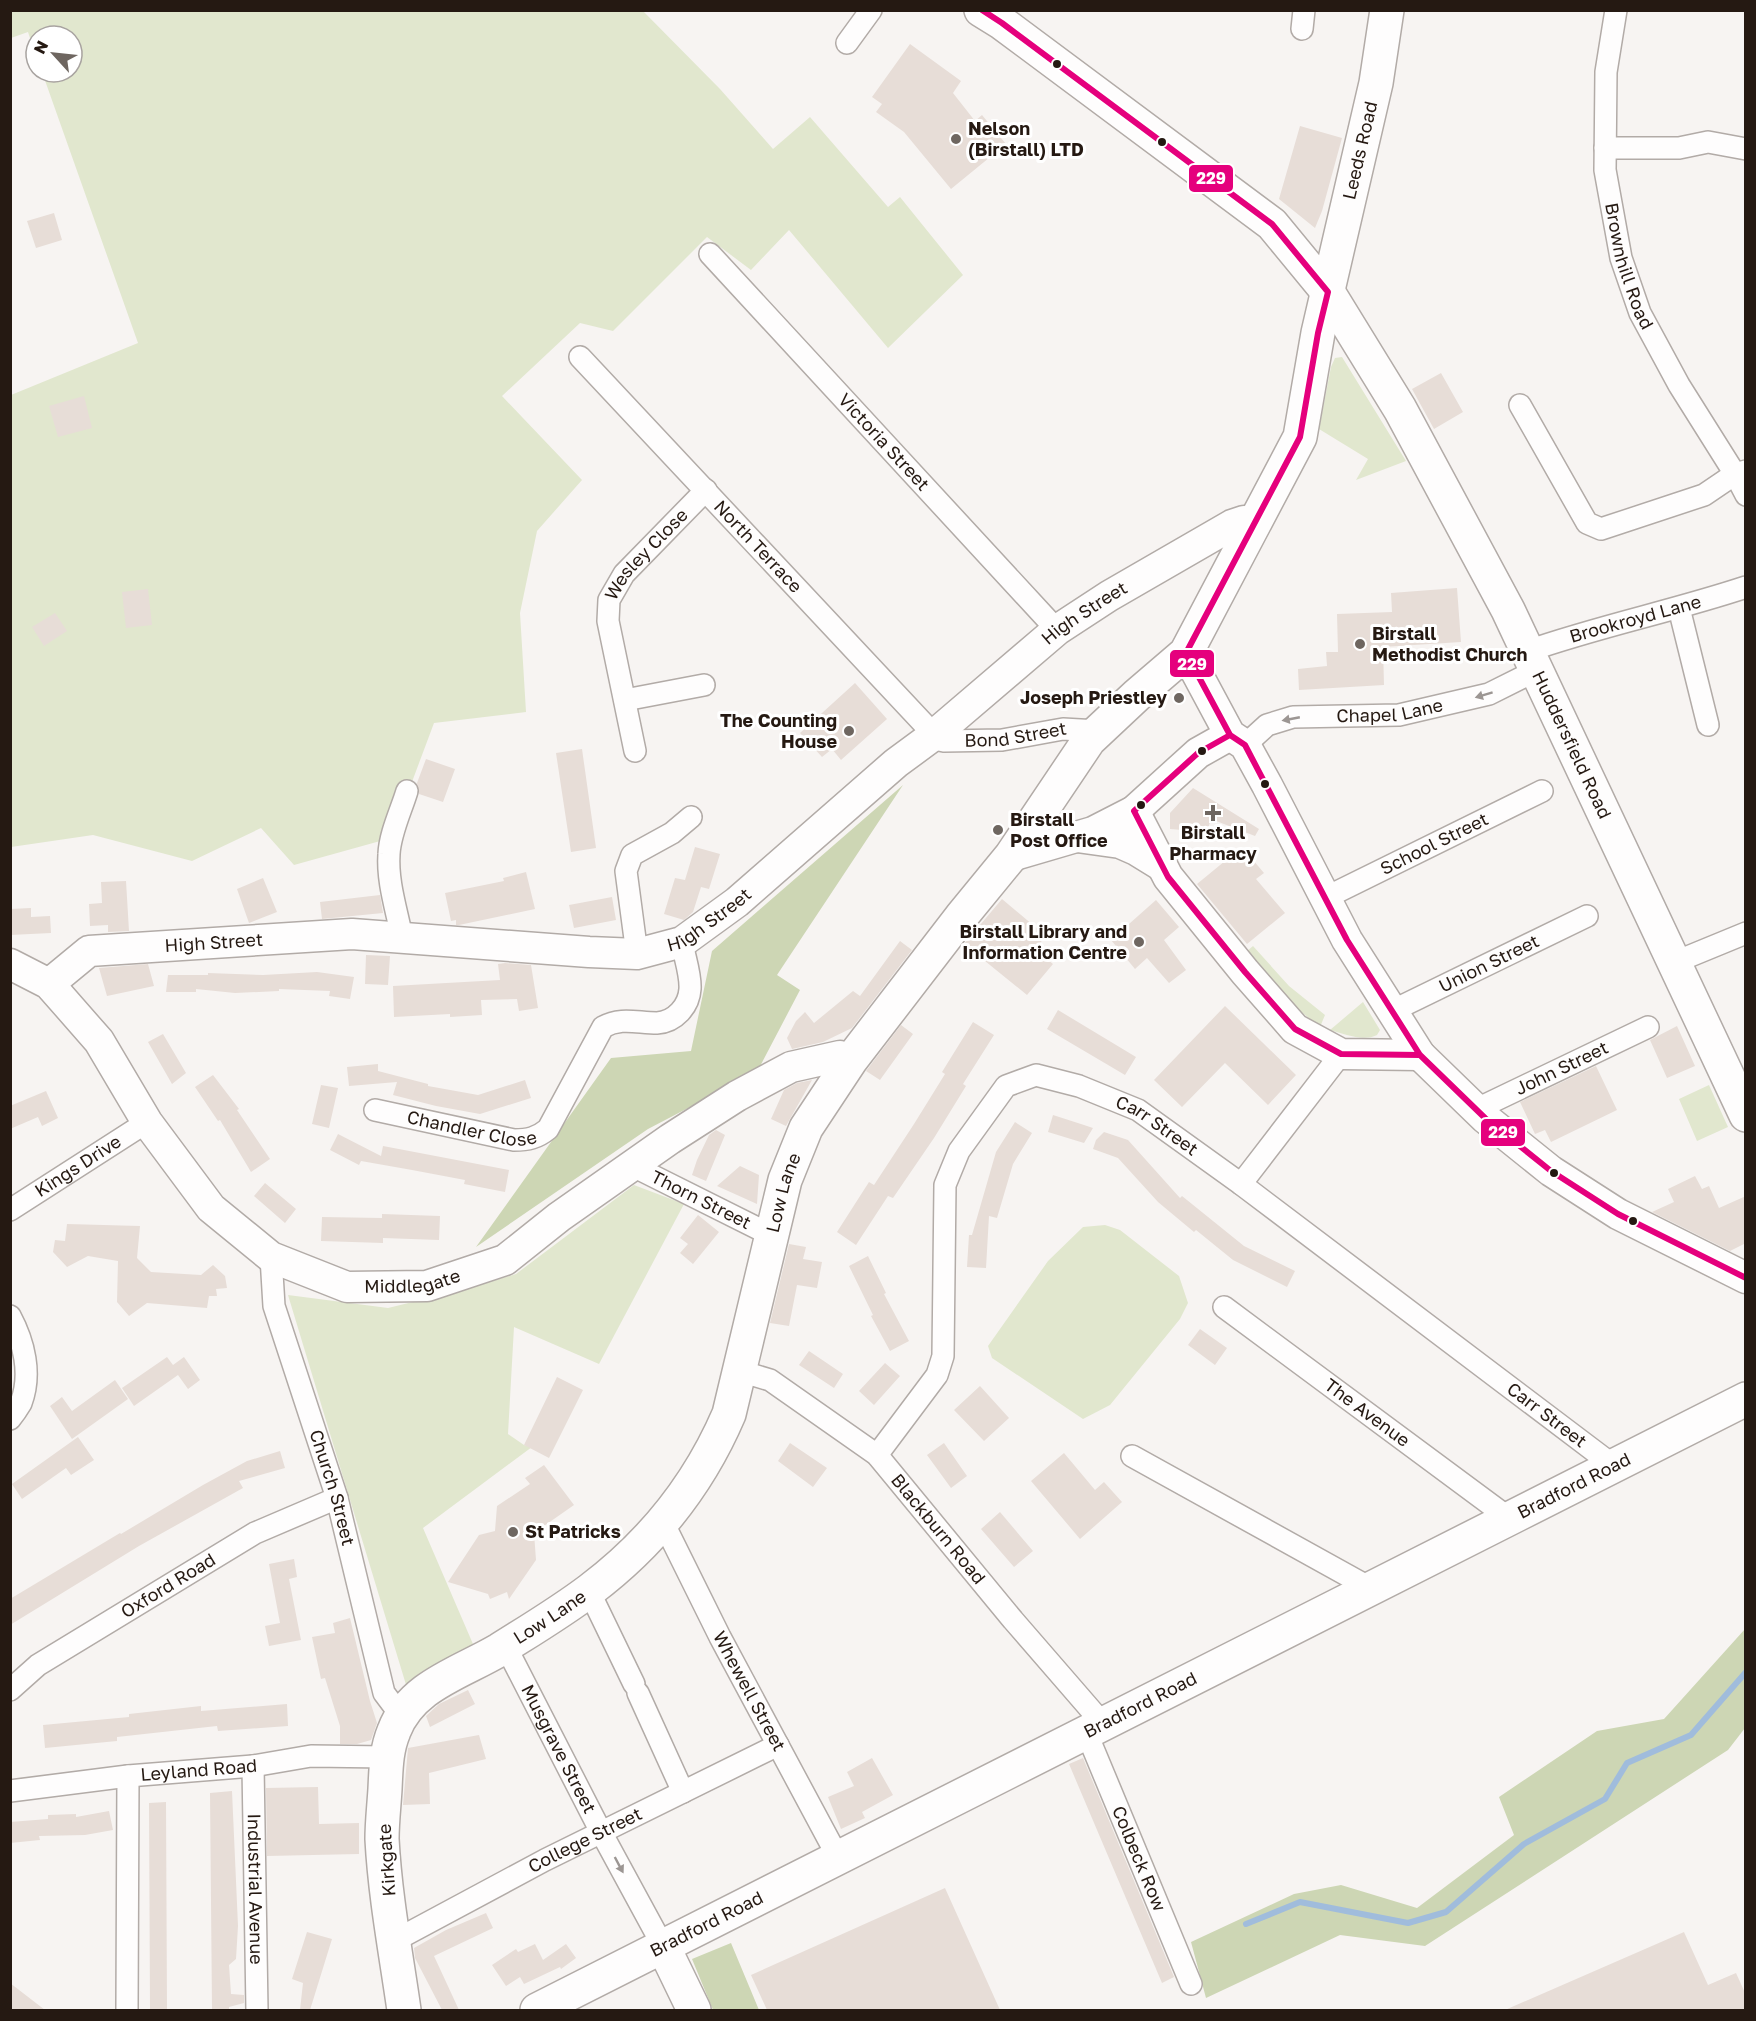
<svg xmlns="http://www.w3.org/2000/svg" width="1756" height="2021" font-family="'Golos Text',sans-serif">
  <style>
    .green { fill: #e1e7ce }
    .forest { fill: #cdd6b4 }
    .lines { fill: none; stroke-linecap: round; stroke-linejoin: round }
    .stream { stroke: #a0bcdc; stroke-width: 6 }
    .building { fill: #e7ddd7 }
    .street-casing { stroke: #b2aba7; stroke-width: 24 }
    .secondary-casing { stroke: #b2aba7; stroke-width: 33 }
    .primary-casing { stroke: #b2aba7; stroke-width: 36 }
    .street { stroke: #fefdfd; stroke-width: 21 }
    .secondary { stroke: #fefdfd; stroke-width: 30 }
    .primary { stroke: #fefdfd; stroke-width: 33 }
    .bus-1-casing { stroke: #fff; stroke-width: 10 }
    .bus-1 { stroke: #e5007d; stroke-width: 6 }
    .oneway { fill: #9c9693 }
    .bus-dot { fill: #251912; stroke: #fff; stroke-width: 2 }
    .poi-dot { fill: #6e6660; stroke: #fff; stroke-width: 2 }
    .labels { text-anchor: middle; stroke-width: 6; stroke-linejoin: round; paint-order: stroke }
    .poi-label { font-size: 18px; font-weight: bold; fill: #251912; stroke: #fff; text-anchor: start }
    .street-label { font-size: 18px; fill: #251912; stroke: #fff }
    .line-badge { stroke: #fff; stroke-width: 2 }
    .badge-label { font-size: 16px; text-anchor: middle; font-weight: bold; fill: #fff }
  </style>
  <rect width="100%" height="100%" fill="#f7f4f2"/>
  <path class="green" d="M11,11H643L720,89L773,149L810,117L888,207L900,197L963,275L888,348L789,230L751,270L707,237L613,331L580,323L502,396L582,480L537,531L520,613L526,712L434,723L391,838L294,865L261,828L192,861L93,835L11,847V395L138,343L42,72H72V36H36V56L28,32L11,38Z
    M1342,357L1406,461L1356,480L1368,459L1319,429L1331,367L1335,358Z
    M1253,946L1289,986L1325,1015L1320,1027L1289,1002L1246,952Z
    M1363,1002L1380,1030L1377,1035C1363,1042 1345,1034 1330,1030Z
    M1709,1085L1728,1127L1697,1141L1679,1099Z
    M634,1185L684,1204L599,1364L514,1327L508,1434L524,1445L532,1447L423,1528L476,1651L407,1688L288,1295L388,1308L466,1289L516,1274Z
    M1105,1225L1120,1230L1179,1276L1188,1303L1180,1319L1110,1405L1083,1419L992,1358L988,1346L1048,1261L1083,1227Z"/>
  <path class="forest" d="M903,785L777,975L800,990L757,1072L648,1129L476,1247L611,1058L691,1051L712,951Z
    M1745,1629V1728L1728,1750L1425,1946L1340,1935L1206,1998L1191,1942L1294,1894L1341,1885L1417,1908L1514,1835L1499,1797L1597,1731L1664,1719Z
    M731,1943L759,2010H713L692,1959Z"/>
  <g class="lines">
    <path class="stream" d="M1246,1924L1300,1902L1408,1923L1446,1912L1524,1844L1605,1799L1627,1763L1691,1735L1746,1672"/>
  </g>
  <path class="building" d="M910,44L961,81L953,93L975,121L982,115L1006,144L951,189L904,132L876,112L882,104L872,97Z
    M1300,126L1342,138L1322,211L1315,228L1279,199Z
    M54,213L62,240L36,248L27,221Z
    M1441,373L1463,412L1434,429L1412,389Z
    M84,396L92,428L58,437L49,406Z
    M1457,588L1461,642L1383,647L1384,685L1299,690L1298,669L1327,666L1326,652H1338L1337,614L1392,612L1391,593Z
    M148,589L152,625L126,628L122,592Z
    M55,613L67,631L44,646L32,627Z
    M855,683L887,719L841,760L832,749L822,757L800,733Z
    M582,749L596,848L571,852L556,753Z
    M426,759L455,769L443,802L419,794L417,783Z
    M1193,788L1259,829L1255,836L1211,819L1207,832L1170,829V813Z
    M695,847L720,854L709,889L701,887L693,912L684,920L664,914L675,878L685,880Z
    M1242,847L1264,873L1256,879L1285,913L1247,944L1197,884Z
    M526,872L535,909L459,925H456V920L451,921L445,893L504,881L503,878Z
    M263,878L277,912L249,923L237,889Z
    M126,881L129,931L108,932V925L90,926L89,904L102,903L101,882Z
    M380,895L383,913L322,919L320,902Z
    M612,897L616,920L574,928L569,905Z
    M1002,899L1046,936L1035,949L1053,964L1027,995L964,944Z
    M1156,900L1179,927L1164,940L1186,970L1169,983L1147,958L1135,969L1111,940Z
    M31,908V917L50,916L51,933L10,935V909Z
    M900,941L912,950L852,1028L823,1042L792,1049L787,1038L796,1021L805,1012L814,1023L853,991L860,996Z
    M366,955L390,956L388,985L365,984Z
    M505,963L531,965L538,1008L519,1011L517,999L481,1000L482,1015L450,1017V1014L394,1017L393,986L500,980L498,964Z
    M148,964L154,986L107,996L99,968Z
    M317,972L354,977L350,999L329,996L330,991L279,989V991L235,993L196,989V992H166L168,975H208V973L263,975Z
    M1225,1006L1296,1075L1268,1105L1225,1063L1182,1107L1154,1080Z
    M1058,1010L1136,1057L1125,1075L1047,1029Z
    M973,1022L994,1035L963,1084L966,1086L934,1138L893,1198L888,1196L856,1245L837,1232L869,1182L874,1185L914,1124L945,1074L942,1072Z
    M901,1025L913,1034L880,1080L866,1071Z
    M1677,1026L1695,1066L1667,1078L1650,1040Z
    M163,1034L186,1073L172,1084L148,1042Z
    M378,1064V1071L428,1084V1086L478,1095L525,1080L531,1098L480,1114L436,1106L393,1095L397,1082L349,1086L347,1067Z
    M1596,1066L1617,1110L1551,1142L1545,1130L1535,1134L1520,1102Z
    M213,1075L239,1109L237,1110L270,1159L251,1172L220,1120L218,1121L195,1087Z
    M812,1080L786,1126L771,1119L784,1090L797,1083Z
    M321,1085L338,1088L329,1128L312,1124Z
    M46,1091L58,1118L42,1126L38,1117L10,1129V1106Z
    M1053,1115L1084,1125L1093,1128L1084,1143L1048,1132Z
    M1015,1122L1032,1133L1013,1164L997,1218L989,1216L986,1268L967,1267L969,1235H972L996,1152Z
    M716,1130L725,1135L706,1181L692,1175L697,1160L709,1135Z
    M1104,1132L1128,1140L1180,1198L1182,1196L1244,1246L1295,1271L1287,1287L1233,1260L1196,1230L1194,1232L1158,1202L1118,1158L1093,1149L1096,1140Z
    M338,1134L381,1156L383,1146L509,1170L505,1192L464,1184L465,1180L412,1170L361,1161L359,1165L330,1150Z
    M740,1166L759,1175L757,1204L717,1186Z
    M1695,1176L1702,1189L1709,1186L1719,1208L1746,1196V1243L1730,1251L1652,1212L1674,1202L1668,1189Z
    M265,1183L296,1209L285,1223L254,1196Z
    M382,1214L440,1216L439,1240L383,1238V1243L321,1241L322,1217L382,1218Z
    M698,1215L719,1232L693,1264L680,1253L688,1244L680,1238Z
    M67,1224L140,1226L137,1258L151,1272L201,1275L213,1265L225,1276L227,1288L216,1289L217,1296H209L207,1308L147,1303L129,1316L117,1302L118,1261L88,1256L67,1267L53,1252L55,1240L65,1241Z
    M789,1244L806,1247L803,1259L822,1262L817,1288L797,1285L789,1326L770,1323Z
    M868,1256L886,1293L884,1294L909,1341L890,1351L871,1316L873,1315L849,1266Z
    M1200,1329L1227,1348L1215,1365L1188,1345Z
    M809,1351L843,1374L834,1388L799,1365Z
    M167,1357L173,1365L184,1357L200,1380L188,1389L178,1375L134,1406L122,1388Z
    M885,1363L900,1376L874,1405L859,1391Z
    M557,1377L583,1390L549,1458L524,1445Z
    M115,1380L128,1399L72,1439L50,1406L62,1397L72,1411Z
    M980,1386L1009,1418L984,1441L954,1410Z
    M78,1437L94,1460L71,1475L66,1468L22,1499L12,1484Z
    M790,1443L827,1468L813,1487L778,1461Z
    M944,1443L967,1476L951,1488L927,1455Z
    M280,1451L285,1468L239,1481L243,1488L139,1546L10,1625V1599L120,1533L121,1534L203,1485L247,1461Z
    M1064,1453L1095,1490L1104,1482L1122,1502L1080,1539L1031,1481Z
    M544,1465L574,1505L534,1533L536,1560L509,1599L507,1592L490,1599L488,1594L448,1582L479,1535L495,1531L497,1506L530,1484L525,1478Z
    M1000,1512L1033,1551L1014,1567L981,1529Z
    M294,1559L297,1577L289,1579L301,1640L269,1646L265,1626L280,1623L269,1564Z
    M350,1618L370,1701L377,1723L371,1740L357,1744H340V1726L325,1678L321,1679L312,1637L335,1633L333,1623Z
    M468,1690L475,1704L430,1727L426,1716L439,1704Z
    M287,1704L288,1726L218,1731L217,1726L117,1737V1741L45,1748L43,1725L129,1717V1714L201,1706V1711Z
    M479,1735L486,1759L429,1773L430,1804L403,1805L408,1748Z
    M872,1758L893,1795L862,1812L865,1818L841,1829L828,1797L854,1786L847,1772Z
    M1083,1758L1174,1977L1162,1983L1069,1764Z
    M318,1787L319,1824L359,1823V1854L267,1856L266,1788Z
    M232,1791L238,1926L236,1959L229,1965L231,1994L244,1995V2003L229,2007V2010H212L210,1793Z
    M166,1802L167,2010H150L149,1803Z
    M109,1811L113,1830L85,1835L39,1836L40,1840L10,1843V1822L48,1819V1815L76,1814V1817Z
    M945,1888L1000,2010H767L751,1975Z
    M486,1913L493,1928L434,1956L459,2010H442L415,1958L414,1948L446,1930Z
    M307,1932L332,1939L310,2010H300L303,1983L292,1979Z
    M1684,1932L1708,1985L1736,1973L1746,1995V2010H1505Z
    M535,1944L543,1960L566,1944L576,1958L561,1969L560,1967L524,1984L520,1977L506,1986L492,1965L516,1949L518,1952Z
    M10,1983L45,2010H10Z"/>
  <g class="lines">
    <defs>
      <g id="street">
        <path id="s1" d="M1616,10L1606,72L1605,170L1621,258L1640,313L1679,385L1735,474L1746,495"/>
        <path d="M1302,29L1304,10"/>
        <path d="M847,43L871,10"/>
        <path d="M1605,148H1679L1708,142L1746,149"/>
        <path id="s2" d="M710,254L1057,630"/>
        <path id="s3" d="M580,357L939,740L944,741L1002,740L1063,729L1098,731"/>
        <path d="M1520,405L1587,523L1601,529L1704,495L1735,474L1746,471"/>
        <path d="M1679,608L1708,725"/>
        <path id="s4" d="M1528,651C1599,626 1674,611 1746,587"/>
        <path d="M625,700L704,685"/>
        <path id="s5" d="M1245,745L1267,725L1293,717L1399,715L1489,694L1537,670"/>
        <path id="s6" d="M635,751L608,621L609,600L624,574L706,490"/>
        <path id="s7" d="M1325,898L1542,791"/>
        <path d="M402,938C397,911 387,882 389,854C390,833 401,811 407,791"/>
        <path d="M637,954L626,871L632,855L672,833L691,817"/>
        <path d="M1673,963L1746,933"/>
        <path id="s8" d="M1392,1011L1587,916"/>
        <path id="s9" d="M1477,1109L1648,1027"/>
        <path id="s10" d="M375,1110L514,1140C528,1140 537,1138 548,1129L603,1027C621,1017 637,1023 657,1023C675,1022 689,1006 690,989C691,974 684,956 682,942"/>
        <path id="s11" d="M633,1166L771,1235"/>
        <path d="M1241,1184L1341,1054"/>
        <path id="s12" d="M10,1210L147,1122"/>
        <path id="s13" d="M271,1257L274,1306L337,1498L384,1693L393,1705L403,1712"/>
        <path id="s14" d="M1224,1307L1510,1519"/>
        <path d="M10,1316C24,1342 32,1374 21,1403C18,1408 14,1414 10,1419"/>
        <path id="s15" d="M740,1371L770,1380L877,1455L1013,1620L1104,1725"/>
        <path id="s16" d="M877,1455L937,1375L943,1356L945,1185L959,1151L1006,1086L1036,1075L1079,1086L1138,1110L1241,1184L1614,1466"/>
        <path d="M1132,1456L1372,1589"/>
        <path id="s17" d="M663,1522L720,1637L839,1859"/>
        <path d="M589,1591L634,1684"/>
        <path id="s18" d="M505,1645L601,1832L664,1948"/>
        <path id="s19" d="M10,1690L38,1665L255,1533L337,1498"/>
        <path d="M638,1693L683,1792"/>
        <path id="s20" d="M1087,1734L1191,1984"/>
        <path id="s21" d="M253,1766L257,2010"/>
        <path id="s22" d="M10,1791L128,1776L253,1766L311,1756L387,1757"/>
        <path id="s23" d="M394,1941L545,1860L778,1745"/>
        <path d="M127,2010L128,1776"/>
      </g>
      <g id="secondary">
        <path d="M1186,653L1230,735L1245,745L1267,785L1347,940L1420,1055L1485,1118L1551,1171L1618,1214L1746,1278"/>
        <path d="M1134,811L1168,877L1245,972L1295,1029L1341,1054L1420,1055"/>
        <path d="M1077,837L1120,843L1136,850L1162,866"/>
        <path d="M1011,856L1093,832L1134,811L1198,753L1230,735"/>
        <path id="s24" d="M10,964L49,984L99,1041L147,1122L211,1208L271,1257L347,1287L427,1286L505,1260L559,1217L670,1139L737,1096L791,1067L840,1056L851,1060"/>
        <path id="s25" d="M49,984L89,951L352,934L589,952L637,954L682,942L737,902L896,763L934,735L1057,630L1109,596L1232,525L1244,521L1254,525"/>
      </g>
      <g id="primary">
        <path id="s26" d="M981,10L1002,23L1272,224L1328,292L1400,409L1508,610L1746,1115"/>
        <path d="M664,1948L694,2010"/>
        <path id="s27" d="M404,2010C396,1954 385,1896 382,1839C382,1823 384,1806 385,1789C386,1769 386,1750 394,1731C411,1686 460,1673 499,1650C529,1631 561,1612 590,1590C651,1544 699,1484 729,1414L785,1180L806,1128L851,1060L961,917L1011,856L1089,740L1137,695L1186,653L1300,437L1318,333L1376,83L1387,10"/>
        <path id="s28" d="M537,2010L1746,1399"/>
      </g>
    </defs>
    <use href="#street" class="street-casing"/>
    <use href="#secondary" class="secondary-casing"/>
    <use href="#primary" class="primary-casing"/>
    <use href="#street" class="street"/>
    <use href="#secondary" class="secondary"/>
    <use href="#primary" class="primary"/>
    <defs>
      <path id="bus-1" d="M982,10L1002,23L1272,224L1328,292L1318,333L1300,437L1186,653L1230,735L1245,745L1347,940L1420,1055L1485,1118L1551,1171L1618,1214L1746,1278
        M1230,735L1198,753L1134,811L1168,877L1245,972L1295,1029L1341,1054L1420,1055"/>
    </defs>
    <use href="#bus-1" class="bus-1-casing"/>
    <use href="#bus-1" class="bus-1"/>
  </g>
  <defs><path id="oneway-solid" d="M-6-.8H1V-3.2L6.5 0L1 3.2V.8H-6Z" transform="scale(1.5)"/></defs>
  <g class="oneway">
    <use href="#oneway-solid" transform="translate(1484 695) rotate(163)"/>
    <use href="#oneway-solid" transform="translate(1291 719) rotate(169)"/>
    <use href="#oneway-solid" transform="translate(619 1865) rotate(62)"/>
  </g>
  <g class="bus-dot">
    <circle cx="1057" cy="64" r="5"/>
    <circle cx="1162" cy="142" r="5"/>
    <circle cx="1202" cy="751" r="5"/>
    <circle cx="1265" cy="784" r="5"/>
    <circle cx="1141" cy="805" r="5"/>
    <circle cx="1554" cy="1173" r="5"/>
    <circle cx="1633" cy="1221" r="5"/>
  </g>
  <g class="poi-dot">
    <circle cx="956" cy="139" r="6"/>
    <circle cx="1360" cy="644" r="6"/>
    <circle cx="1179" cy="698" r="6"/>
    <circle cx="849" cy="731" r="6"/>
    <path d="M1210 804h6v6h6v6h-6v6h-6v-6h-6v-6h6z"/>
    <circle cx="998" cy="830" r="6"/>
    <circle cx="1139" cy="942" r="6"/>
    <circle cx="513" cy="1532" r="6"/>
  </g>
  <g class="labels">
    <g class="poi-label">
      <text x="968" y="135">Nelson<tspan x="968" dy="21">(Birstall) LTD</tspan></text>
      <text x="1372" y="640">Birstall<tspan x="1372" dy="21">Methodist Church</tspan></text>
      <text x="1167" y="704" text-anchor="end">Joseph Priestley</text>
      <text x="837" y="727" text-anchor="end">The Counting<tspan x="837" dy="21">House</tspan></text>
      <text x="1010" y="826">Birstall<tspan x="1010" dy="21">Post Office</tspan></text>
      <text x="1213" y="839" text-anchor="middle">Birstall<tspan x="1213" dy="21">Pharmacy</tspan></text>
      <text x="1127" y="938" text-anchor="end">Birstall Library and<tspan x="1127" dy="21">Information Centre</tspan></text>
      <text x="525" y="1538">St Patricks</text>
    </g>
    <g class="street-label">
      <text dy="6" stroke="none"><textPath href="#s27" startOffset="2198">Leeds Road</textPath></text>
      <text dy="6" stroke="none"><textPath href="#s1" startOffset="260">Brownhill Road</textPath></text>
      <text dy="6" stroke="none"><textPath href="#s2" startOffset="256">Victoria Street</textPath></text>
      <text dy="6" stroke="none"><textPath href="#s3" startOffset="260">North Terrace</textPath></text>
      <text dy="6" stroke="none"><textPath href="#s6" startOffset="213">Wesley Close</textPath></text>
      <text dy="6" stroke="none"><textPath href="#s25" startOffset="1168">High Street</textPath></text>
      <text dy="6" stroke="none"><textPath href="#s4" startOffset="112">Brookroyd Lane</textPath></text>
      <text dy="6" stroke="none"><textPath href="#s5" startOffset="154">Chapel Lane</textPath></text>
      <text dy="6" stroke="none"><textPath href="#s3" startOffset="602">Bond Street</textPath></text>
      <text dy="6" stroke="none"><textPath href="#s26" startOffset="964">Huddersfield Road</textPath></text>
      <text dy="6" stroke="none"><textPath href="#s7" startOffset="122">School Street</textPath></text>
      <text dy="6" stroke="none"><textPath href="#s25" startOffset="682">High Street</textPath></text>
      <text dy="6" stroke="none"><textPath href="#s25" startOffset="177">High Street</textPath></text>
      <text dy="6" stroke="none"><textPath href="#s8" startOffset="108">Union Street</textPath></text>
      <text dy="6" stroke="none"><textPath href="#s9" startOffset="94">John Street</textPath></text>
      <text dy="6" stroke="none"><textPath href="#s10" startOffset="99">Chandler Close</textPath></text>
      <text dy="6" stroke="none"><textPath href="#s16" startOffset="572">Carr Street</textPath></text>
      <text dy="6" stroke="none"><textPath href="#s12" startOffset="81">Kings Drive</textPath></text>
      <text dy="6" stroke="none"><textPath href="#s27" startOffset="981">Low Lane</textPath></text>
      <text dy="6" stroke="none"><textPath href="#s11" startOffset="76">Thorn Street</textPath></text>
      <text dy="6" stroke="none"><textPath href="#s24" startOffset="546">Middlegate</textPath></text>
      <text dy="6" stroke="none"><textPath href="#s14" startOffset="178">The Avenue</textPath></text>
      <text dy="6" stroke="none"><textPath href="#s16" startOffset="1058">Carr Street</textPath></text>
      <text dy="6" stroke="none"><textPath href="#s28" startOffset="1162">Bradford Road</textPath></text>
      <text dy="6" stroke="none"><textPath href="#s13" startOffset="240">Church Street</textPath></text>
      <text dy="6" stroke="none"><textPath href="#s15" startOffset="258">Blackburn Road</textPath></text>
      <text dy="6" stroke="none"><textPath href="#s19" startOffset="190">Oxford Road</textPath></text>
      <text dy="6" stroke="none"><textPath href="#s27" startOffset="478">Low Lane</textPath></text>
      <text dy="6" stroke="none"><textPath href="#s17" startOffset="190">Whewell Street</textPath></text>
      <text dy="6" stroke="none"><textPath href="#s28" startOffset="676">Bradford Road</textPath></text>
      <text dy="6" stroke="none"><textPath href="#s18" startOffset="117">Musgrave Street</textPath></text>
      <text dy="6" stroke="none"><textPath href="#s22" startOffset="190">Leyland Road</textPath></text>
      <text dy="6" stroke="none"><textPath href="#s23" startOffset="216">College Street</textPath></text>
      <text dy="6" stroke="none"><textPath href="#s20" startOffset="135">Colbeck Row</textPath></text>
      <text transform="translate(387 1860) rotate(-94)" y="6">Kirkgate</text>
      <text dy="6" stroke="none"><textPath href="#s21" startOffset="123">Industrial Avenue</textPath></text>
      <text dy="6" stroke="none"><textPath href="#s28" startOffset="190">Bradford Road</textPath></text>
    </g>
  </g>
  <g class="line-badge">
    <rect x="1188" y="164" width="46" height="29" rx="6" fill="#e5007d"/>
    <rect x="1169" y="649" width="46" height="29" rx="6" fill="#e5007d"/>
    <rect x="1480" y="1118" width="46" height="29" rx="6" fill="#e5007d"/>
  </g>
  <g class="badge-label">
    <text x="1211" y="184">229</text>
    <text x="1192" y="670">229</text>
    <text x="1503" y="1138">229</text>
  </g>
  <rect width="1756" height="2021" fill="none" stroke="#251912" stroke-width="24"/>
  <g transform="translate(54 54) rotate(297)"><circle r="28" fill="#ffffff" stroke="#a8a3a0" stroke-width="1.5"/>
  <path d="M0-4.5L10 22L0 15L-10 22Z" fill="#6e6660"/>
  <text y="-9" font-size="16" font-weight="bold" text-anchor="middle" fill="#251912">N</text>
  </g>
</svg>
